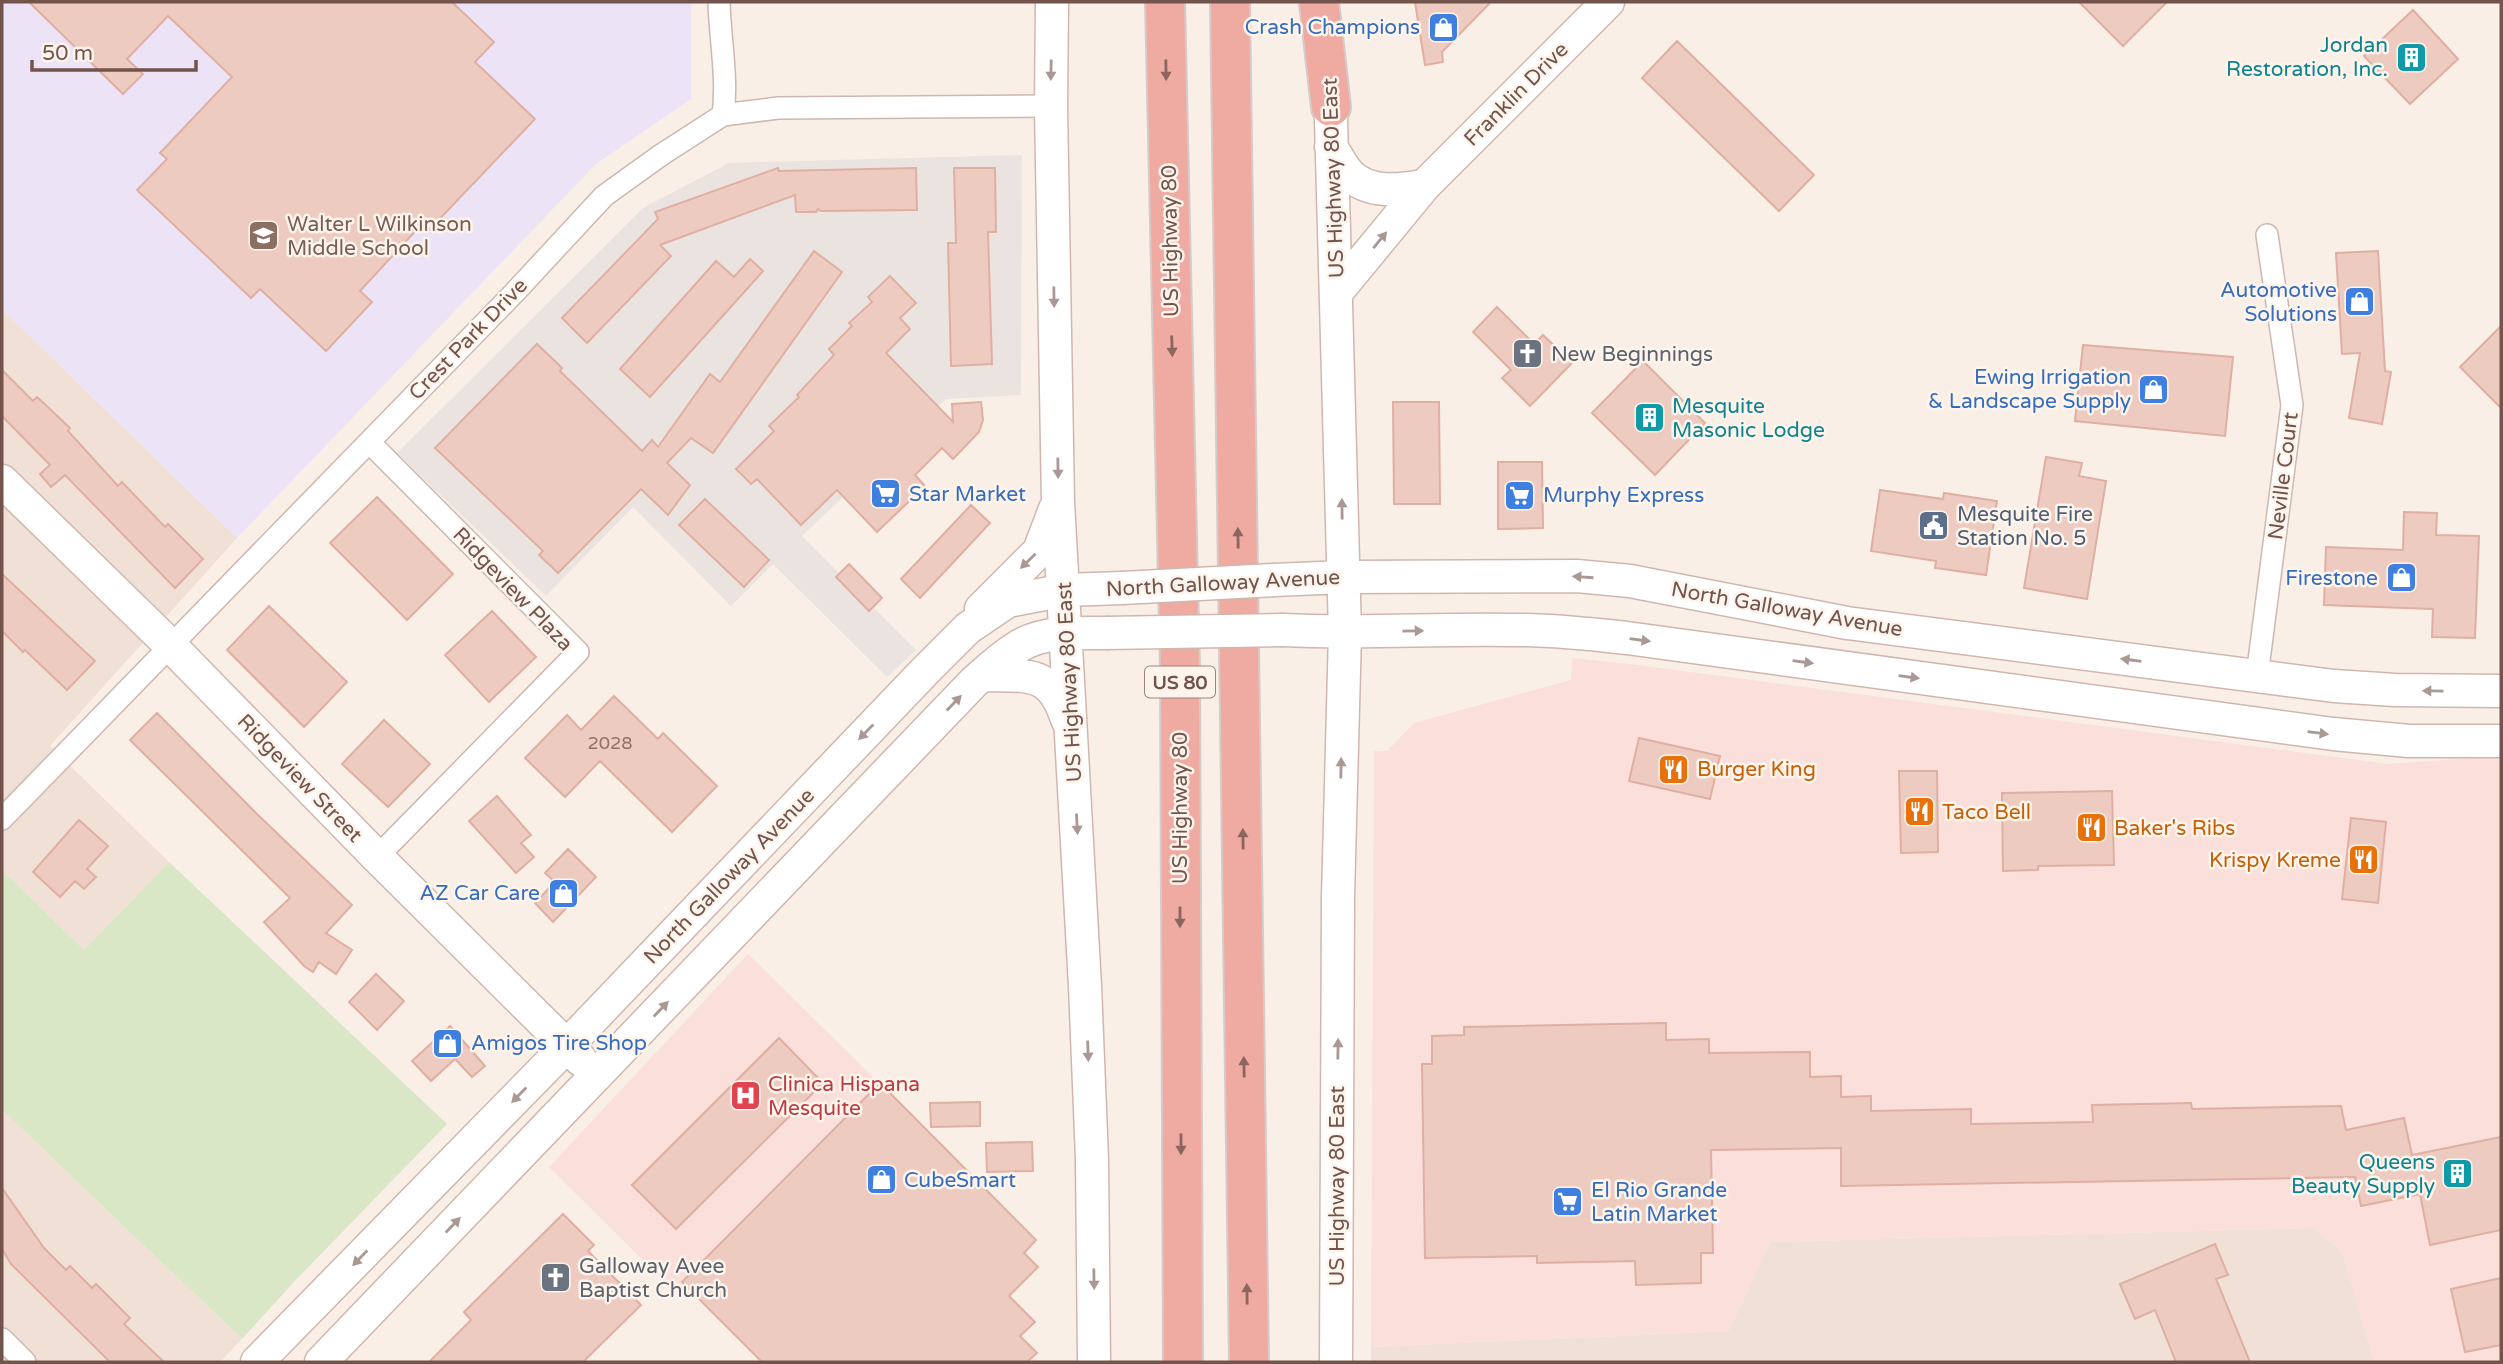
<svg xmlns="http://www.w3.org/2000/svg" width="2503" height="1364" font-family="'Varela Round',sans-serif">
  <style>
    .residential { fill: #f1e0d5 }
    .commercial { fill: #fadfdb }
    .industrial { fill: #ebe3e0 }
    .education { fill: #ece3f7 }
    .green { fill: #d9e7c6 }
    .building { fill: #eecbc0; stroke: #dfafa2; stroke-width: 2 }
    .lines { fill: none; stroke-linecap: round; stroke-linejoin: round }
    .street-casing { stroke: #cdb8b0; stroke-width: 24 }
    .secondary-casing { stroke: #d0b7ae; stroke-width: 35 }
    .highway-casing { stroke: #d5ccca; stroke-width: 42 }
    .street { stroke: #fff; stroke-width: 21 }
    .secondary { stroke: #fff; stroke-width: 32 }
    .highway { stroke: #efaaa2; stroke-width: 38 }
    .secondary-bridge-casing { stroke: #d0b7ae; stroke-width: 35; stroke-linecap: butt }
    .secondary-bridge { stroke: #fff; stroke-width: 32 }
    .oneway { fill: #aa9894 }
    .oneway2 { fill: #8b655e }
    .labels { text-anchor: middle; stroke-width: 5; stroke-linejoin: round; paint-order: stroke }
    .number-label { font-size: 18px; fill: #91726a }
    .shield { fill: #fdf4ec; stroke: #9c847d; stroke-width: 2 }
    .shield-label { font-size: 19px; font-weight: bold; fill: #72544d }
    .shop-label { font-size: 21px; fill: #366cbe; stroke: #fdf4ec; text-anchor: end }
    .culture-label { font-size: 21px; fill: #0d838f; stroke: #fdf4ec; text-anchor: end }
    .street-label { font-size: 21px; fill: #72544d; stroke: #fdf4ec }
    .education-label { font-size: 21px; fill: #785e54; stroke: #fdf4ec; text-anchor: start }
    .worship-label { font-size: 21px; fill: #5b616d; stroke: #fdf4ec; text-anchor: start }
    .service-label { font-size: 21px; fill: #4e5e75; stroke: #fdf4ec; text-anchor: start }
    .food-label { font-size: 21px; fill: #c56008; stroke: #fdf4ec; text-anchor: start }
    .health-label { font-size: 21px; fill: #be3a42; stroke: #fdf4ec; text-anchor: start }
  </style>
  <rect width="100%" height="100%" fill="#faefe6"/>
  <path class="residential" d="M2,309L237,538L50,746L169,862L84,950L2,870Z
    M2,1110L242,1339L220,1362H2Z
    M2314,1228L2342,1252L2374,1362H1371V1347L1729,1331L1770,1242Z"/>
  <path class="commercial" d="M1572,658L1630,664L2389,764L2501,756V1362H2374L2342,1252L2314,1228L1770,1242L1729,1331L1371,1347L1374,751H1387L1414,723L1571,680Z
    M748,954L881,1085L675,1292L549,1167Z"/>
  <path class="industrial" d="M1022,155L1021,395L946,399L802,536L916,650L887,677L773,564L731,606L633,507L546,596L397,453L643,208L729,163Z"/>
  <path class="education" d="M2,2H691V99L596,164L237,538L2,309Z"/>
  <path class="green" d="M169,862L447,1124L293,1283L242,1339L2,1110V870L84,950Z"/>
  <path class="building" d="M29,2H452L494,42L475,62L535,119L428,231L421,225L360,291L372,302L326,351L260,289L251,298L137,190L167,159L160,153L232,77L168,16L127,59L143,74L123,94Z
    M1415,2H1491L1442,52L1443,62L1425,65Z
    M2079,2H2167L2123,46Z
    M2413,10L2458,59L2410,104L2364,56Z
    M1677,41L1814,175L1779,211L1642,78Z
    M778,168L779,171L916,168L917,210L821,211L818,209L816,212H796L795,195L660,245L671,256L587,343L562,318L658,219L655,212Z
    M954,168H995L996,232H988L992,364L951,366L948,243H956Z
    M814,251L842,272L713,453L691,438L667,463L690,485L668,515L641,489L558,573L539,555L543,551L435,448L537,344L562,368L560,371L642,451L652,440L658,447L710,374L720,382Z
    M2378,251L2385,371L2391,372L2382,424L2349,418L2360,353L2342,354L2336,253Z
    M750,259L763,271L650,397L620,369L716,261L734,277Z
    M890,276L916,303L900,318L910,329L886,353L953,422L952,404L981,402L983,420L979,432L953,459L942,448L915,475L925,486L877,532L837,490L801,525L757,479L751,484L736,469L774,431L769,426L799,397L797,395L834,355L829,349L852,326L849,323L872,302L868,297Z
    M1497,307L1534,344L1543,335L1572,363L1530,406L1502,378L1511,370L1473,332Z
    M2501,326V408L2460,367Z
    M2083,345L2233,357L2225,436L2075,421Z
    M1643,361L1705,423L1655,475L1592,413Z
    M2,370L33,401L37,397L70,428L68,431L118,486L122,482L165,527L168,524L203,559L175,588L65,475L51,487L40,474L50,465L2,416Z
    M1393,402H1439L1440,504H1394Z
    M2046,457L2082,463L2079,476L2106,481L2087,599L2024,588Z
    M1498,462H1542L1543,528L1498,529Z
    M1880,490L1943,499L1944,493L1997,501L1986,575L1935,568L1936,561L1871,551Z
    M377,497L453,574L407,620L330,543Z
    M705,499L769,560L744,587L679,525Z
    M971,505L990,523L920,598L901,579Z
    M2404,512L2437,513L2436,535L2479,536L2475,638L2432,637L2433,609L2324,605L2326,547L2403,550Z
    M849,564L882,598L869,611L836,577Z
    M2,574L95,661L67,690L25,650L23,652L2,631Z
    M269,606L347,682L304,727L227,650Z
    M492,611L536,657L489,702L445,655Z
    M614,696L658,739L663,733L717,786L672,832L600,761L565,797L525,758L567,715L581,730Z
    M157,713L257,814L352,905L326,933L352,950L336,974L319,962L313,972L304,966L264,922L290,898L130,740Z
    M384,720L430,764L388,807L342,764Z
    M1639,738L1720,756L1710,799L1629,781Z
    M1899,771H1937L1938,852L1901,853Z
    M2112,791L2114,865L2038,866V870L2003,871L2002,793Z
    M497,796L531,835L521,843L534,857L516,873L469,821Z
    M2351,818L2386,822L2378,903L2342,899Z
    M79,820L108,846L87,869L96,877L84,889L75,881L60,897L33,872Z
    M568,849L596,877L553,922L535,903L555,882L545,873Z
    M376,974L404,1001L377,1030L349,1002Z
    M1666,1023V1040L1709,1039V1053L1810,1052V1077L1841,1076V1097L1871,1096V1111L1971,1109V1124L2093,1122L2092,1105L2191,1103L2192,1109L2341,1106L2346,1130L2404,1118L2412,1155L2501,1137V1230L2430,1245L2420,1194L2361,1206L2355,1177L1841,1186V1148L1711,1150L1713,1253H1701V1283L1636,1285L1635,1261L1537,1263V1256L1425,1258L1422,1064H1432V1036L1464,1035V1027Z
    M450,1026L485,1066L472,1077L455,1059L431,1081L412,1061Z
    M779,1038L823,1083L676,1229L632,1185Z
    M880,1083L1036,1240L1024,1253L1038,1267L1009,1296L1035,1322L1020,1336L1037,1353L1027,1362H762L682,1282Z
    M980,1102V1126L931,1127L930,1103Z
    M1032,1142L1033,1171L987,1172L986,1143Z
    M2,1188L44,1248L66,1270L70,1266L92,1288L96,1284L130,1318L124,1324L164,1362H110L11,1264L2,1249Z
    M563,1214L594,1245L588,1251L641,1305L583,1362H429L471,1320L464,1312Z
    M2215,1244L2228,1275L2216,1279L2250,1362H2176L2155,1310L2135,1319L2120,1284Z
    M2501,1278V1345L2465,1352L2451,1289Z"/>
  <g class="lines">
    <defs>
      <path id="street" d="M719,2C720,40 728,78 723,115
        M369,442L578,652L377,857
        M2257,676L2292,405L2267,235
        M2,819L515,292L604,196L661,155L723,115L778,108L1051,106
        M2,1339L25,1362"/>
      <path id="secondary" d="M1052,2L1051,106L1058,502L1085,986L1092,1159L1094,1362
        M1330,83L1345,633L1338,897L1336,1362
        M1331,147C1337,155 1342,167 1350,175C1369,194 1400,190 1424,186
        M1336,293L1424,186L1608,2
        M2,481L171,646L377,857L581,1060
        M1274,580L1344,577L1577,576L1630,581L1847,623L2334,686L2395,690L2501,691
        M981,609L1039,551L1055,509
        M1283,630C1362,634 1440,628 1519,630C1555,630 1591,634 1627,638L2333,734L2409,741H2501
        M983,675C1029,676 1051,670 1067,719
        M257,1362L555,1058L925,671L968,628L1008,601L1065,590L1122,588
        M321,1362L974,682C989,669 1003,655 1021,645C1046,631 1079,633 1106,633"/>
      <path id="highway" d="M1165,2L1180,670L1183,1362
        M1230,2L1249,1362
        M1319,2L1331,107"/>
    </defs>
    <use href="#street" class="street-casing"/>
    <use href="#secondary" class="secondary-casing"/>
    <use href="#highway" class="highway-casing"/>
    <use href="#street" class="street"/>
    <use href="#secondary" class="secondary"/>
    <use href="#highway" class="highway"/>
    <defs>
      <path id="secondary-bridge" d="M1122,588L1274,580
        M1106,633L1283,630"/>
    </defs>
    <use href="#secondary-bridge" class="secondary-bridge-casing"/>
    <use href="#secondary-bridge" class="secondary-bridge"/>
  </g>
  <defs><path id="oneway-solid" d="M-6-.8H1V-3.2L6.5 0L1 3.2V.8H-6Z" transform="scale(1.75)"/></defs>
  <g class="oneway">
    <use href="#oneway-solid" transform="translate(1051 70) rotate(91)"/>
    <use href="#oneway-solid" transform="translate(1380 240) rotate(-51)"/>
    <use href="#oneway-solid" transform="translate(1054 297) rotate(89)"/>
    <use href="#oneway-solid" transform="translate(1058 468) rotate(89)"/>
    <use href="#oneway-solid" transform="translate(1342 509) rotate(-91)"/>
    <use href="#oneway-solid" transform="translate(1028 561) rotate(136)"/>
    <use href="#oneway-solid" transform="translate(1583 577) rotate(-176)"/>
    <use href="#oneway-solid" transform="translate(1413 631) rotate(-1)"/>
    <use href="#oneway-solid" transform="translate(1640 640) rotate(8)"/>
    <use href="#oneway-solid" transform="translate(2131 660) rotate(-172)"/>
    <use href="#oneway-solid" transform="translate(1803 662) rotate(8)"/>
    <use href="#oneway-solid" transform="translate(1909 677) rotate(8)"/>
    <use href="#oneway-solid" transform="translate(2433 691) rotate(-179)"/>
    <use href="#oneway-solid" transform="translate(954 703) rotate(-46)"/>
    <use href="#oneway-solid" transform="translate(866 732) rotate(134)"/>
    <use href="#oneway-solid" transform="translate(2318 733) rotate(7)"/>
    <use href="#oneway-solid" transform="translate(1341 768) rotate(-89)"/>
    <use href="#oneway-solid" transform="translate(1077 824) rotate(87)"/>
    <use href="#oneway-solid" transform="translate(661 1009) rotate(-46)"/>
    <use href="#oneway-solid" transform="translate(1338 1049) rotate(-89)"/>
    <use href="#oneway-solid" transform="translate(1088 1051) rotate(88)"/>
    <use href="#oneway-solid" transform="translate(519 1095) rotate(134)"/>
    <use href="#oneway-solid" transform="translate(453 1225) rotate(-46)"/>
    <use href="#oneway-solid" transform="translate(360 1258) rotate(134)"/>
    <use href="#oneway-solid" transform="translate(1094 1279) rotate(89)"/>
  </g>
  <g class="oneway2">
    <use href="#oneway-solid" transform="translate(1166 70) rotate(89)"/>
    <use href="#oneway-solid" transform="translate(1172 346) rotate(88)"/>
    <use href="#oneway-solid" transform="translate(1238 538) rotate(-91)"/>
    <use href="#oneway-solid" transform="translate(1243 839) rotate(-91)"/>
    <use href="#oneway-solid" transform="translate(1180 917) rotate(90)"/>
    <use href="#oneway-solid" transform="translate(1244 1067) rotate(-91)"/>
    <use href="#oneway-solid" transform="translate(1181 1144) rotate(90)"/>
    <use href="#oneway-solid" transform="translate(1247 1294) rotate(-91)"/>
  </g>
  <defs>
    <symbol id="shop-square" viewBox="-11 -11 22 22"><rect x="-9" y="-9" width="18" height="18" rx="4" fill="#3f7fe0" stroke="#fdf4ec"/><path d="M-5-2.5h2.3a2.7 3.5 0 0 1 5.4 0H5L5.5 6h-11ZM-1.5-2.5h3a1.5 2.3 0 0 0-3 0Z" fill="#fff"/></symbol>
    <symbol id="building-square" viewBox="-11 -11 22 22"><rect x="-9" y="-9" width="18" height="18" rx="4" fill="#0f9aa8" stroke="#fdf4ec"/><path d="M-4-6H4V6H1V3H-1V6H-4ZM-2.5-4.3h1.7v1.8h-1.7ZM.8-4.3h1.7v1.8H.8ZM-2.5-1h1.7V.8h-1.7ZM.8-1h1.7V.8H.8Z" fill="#fff"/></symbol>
    <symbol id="school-square" viewBox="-11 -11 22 22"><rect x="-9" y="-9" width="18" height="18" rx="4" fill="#8d6e63" stroke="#fdf4ec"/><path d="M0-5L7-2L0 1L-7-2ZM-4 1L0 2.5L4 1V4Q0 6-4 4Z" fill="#fff"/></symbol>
    <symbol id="church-square" viewBox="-11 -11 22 22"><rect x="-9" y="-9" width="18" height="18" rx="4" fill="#6b7280" stroke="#fdf4ec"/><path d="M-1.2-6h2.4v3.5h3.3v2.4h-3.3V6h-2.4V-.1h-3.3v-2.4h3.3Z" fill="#fff"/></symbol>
    <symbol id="supermarket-square" viewBox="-11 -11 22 22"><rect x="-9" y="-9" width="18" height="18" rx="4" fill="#3f7fe0" stroke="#fdf4ec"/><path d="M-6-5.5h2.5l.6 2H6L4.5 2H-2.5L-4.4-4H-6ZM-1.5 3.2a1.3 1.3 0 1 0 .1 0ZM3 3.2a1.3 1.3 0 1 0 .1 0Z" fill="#fff"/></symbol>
    <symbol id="civic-square" viewBox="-11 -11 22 22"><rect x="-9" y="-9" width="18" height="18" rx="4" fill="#5c6f8a" stroke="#fdf4ec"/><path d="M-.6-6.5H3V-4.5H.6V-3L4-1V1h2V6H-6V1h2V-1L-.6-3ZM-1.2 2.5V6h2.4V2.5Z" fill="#fff"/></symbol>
    <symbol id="restaurant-square" viewBox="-11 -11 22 22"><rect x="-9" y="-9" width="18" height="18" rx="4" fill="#e8710a" stroke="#fdf4ec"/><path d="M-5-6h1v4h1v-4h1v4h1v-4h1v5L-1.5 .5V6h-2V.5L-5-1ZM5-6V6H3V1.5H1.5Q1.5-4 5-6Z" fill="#fff"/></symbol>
    <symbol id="hospital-square" viewBox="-11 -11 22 22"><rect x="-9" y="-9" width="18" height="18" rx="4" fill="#e0444e" stroke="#fdf4ec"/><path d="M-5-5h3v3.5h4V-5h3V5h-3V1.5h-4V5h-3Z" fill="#fff"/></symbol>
  </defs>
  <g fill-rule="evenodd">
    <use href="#shop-square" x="1426" y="10" width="35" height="35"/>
    <use href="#building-square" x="2394" y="40" width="35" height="35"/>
    <use href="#school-square" x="246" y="218" width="35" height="35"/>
    <use href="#shop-square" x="2342" y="284" width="35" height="35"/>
    <use href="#church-square" x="1510" y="336" width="35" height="35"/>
    <use href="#shop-square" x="2136" y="372" width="35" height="35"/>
    <use href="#building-square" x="1632" y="400" width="35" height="35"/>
    <use href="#supermarket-square" x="868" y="476" width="35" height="35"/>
    <use href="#supermarket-square" x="1502" y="478" width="35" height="35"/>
    <use href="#civic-square" x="1916" y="508" width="35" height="35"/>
    <use href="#shop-square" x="2384" y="560" width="35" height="35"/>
    <use href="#restaurant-square" x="1656" y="752" width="35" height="35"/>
    <use href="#restaurant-square" x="1902" y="794" width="35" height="35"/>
    <use href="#restaurant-square" x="2074" y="810" width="35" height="35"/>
    <use href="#restaurant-square" x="2346" y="842" width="35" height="35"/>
    <use href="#shop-square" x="546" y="876" width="35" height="35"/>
    <use href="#shop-square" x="430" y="1026" width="35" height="35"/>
    <use href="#hospital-square" x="728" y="1078" width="35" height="35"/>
    <use href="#building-square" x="2440" y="1156" width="35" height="35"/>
    <use href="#shop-square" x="864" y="1162" width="35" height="35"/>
    <use href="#supermarket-square" x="1550" y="1184" width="35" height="35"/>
    <use href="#church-square" x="538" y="1260" width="35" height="35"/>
  </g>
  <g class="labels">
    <g class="number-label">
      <text x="610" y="749">2028</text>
    </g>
    <rect class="shield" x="1145" y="666.5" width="70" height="31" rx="5"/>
    <g class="shield-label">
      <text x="1180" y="689">US 80</text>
    </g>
    <g class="shop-label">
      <text x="1420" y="34">Crash Champions</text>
      <text x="2337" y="297">Automotive<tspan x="2337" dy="24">Solutions</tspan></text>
      <text x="2131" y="384">Ewing Irrigation<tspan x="2131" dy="24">&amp; Landscape Supply</tspan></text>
      <text x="909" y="501" text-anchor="start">Star Market</text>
      <text x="1543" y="502" text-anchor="start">Murphy Express</text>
      <text x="2378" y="585">Firestone</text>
      <text x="540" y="900">AZ Car Care</text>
      <text x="471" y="1050" text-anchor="start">Amigos Tire Shop</text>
      <text x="904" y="1187" text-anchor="start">CubeSmart</text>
      <text x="1591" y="1197" text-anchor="start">El Rio Grande<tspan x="1591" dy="24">Latin Market</tspan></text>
    </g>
    <g class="culture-label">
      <text x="2388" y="52">Jordan<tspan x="2388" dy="24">Restoration, Inc.</tspan></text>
      <text x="1672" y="413" text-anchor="start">Mesquite<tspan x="1672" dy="24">Masonic Lodge</tspan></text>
      <text x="2435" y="1169">Queens<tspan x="2435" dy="24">Beauty Supply</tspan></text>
    </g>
    <g class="street-label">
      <text transform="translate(1516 94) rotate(-45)" y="7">Franklin Drive</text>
      <text transform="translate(1333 178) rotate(-92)" y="7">US Highway 80 East</text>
      <text transform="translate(1170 241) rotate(-91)" y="7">US Highway 80</text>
      <text transform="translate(468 339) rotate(-46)" y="7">Crest Park Drive</text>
      <text transform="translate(2283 476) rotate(-83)" y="7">Neville Court</text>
      <text transform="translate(1223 583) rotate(-3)" y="7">North Galloway Avenue</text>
      <text transform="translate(513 589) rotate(46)" y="7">Ridgeview Plaza</text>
      <text transform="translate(1787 609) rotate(10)" y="7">North Galloway Avenue</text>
      <text transform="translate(1069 682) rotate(-93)" y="7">US Highway 80 East</text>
      <text transform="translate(300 778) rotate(46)" y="7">Ridgeview Street</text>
      <text transform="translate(1180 808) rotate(-90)" y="7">US Highway 80</text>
      <text transform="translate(729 876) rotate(-46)" y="7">North Galloway Avenue</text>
      <text transform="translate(1337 1186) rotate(-90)" y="7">US Highway 80 East</text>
    </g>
    <g class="education-label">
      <text x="287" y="231">Walter L Wilkinson<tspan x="287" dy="24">Middle School</tspan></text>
    </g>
    <g class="worship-label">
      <text x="1551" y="361">New Beginnings</text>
      <text x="579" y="1273">Galloway Avee<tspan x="579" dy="24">Baptist Church</tspan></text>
    </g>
    <g class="service-label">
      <text x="1957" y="521">Mesquite Fire<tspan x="1957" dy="24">Station No. 5</tspan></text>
    </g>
    <g class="food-label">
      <text x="1697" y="776">Burger King</text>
      <text x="1942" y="819">Taco Bell</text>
      <text x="2114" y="835">Baker's Ribs</text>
      <text x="2341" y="867" text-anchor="end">Krispy Kreme</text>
    </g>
    <g class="health-label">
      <text x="768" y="1091">Clinica Hispana<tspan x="768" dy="24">Mesquite</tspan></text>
    </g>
  </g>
  <rect width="2503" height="1364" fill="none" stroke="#72544d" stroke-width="7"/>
  <path d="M32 60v10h164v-10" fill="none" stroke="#72544d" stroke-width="3.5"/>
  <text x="42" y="60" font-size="21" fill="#72544d" stroke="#fdf4ec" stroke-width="5" paint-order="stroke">50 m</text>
</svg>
